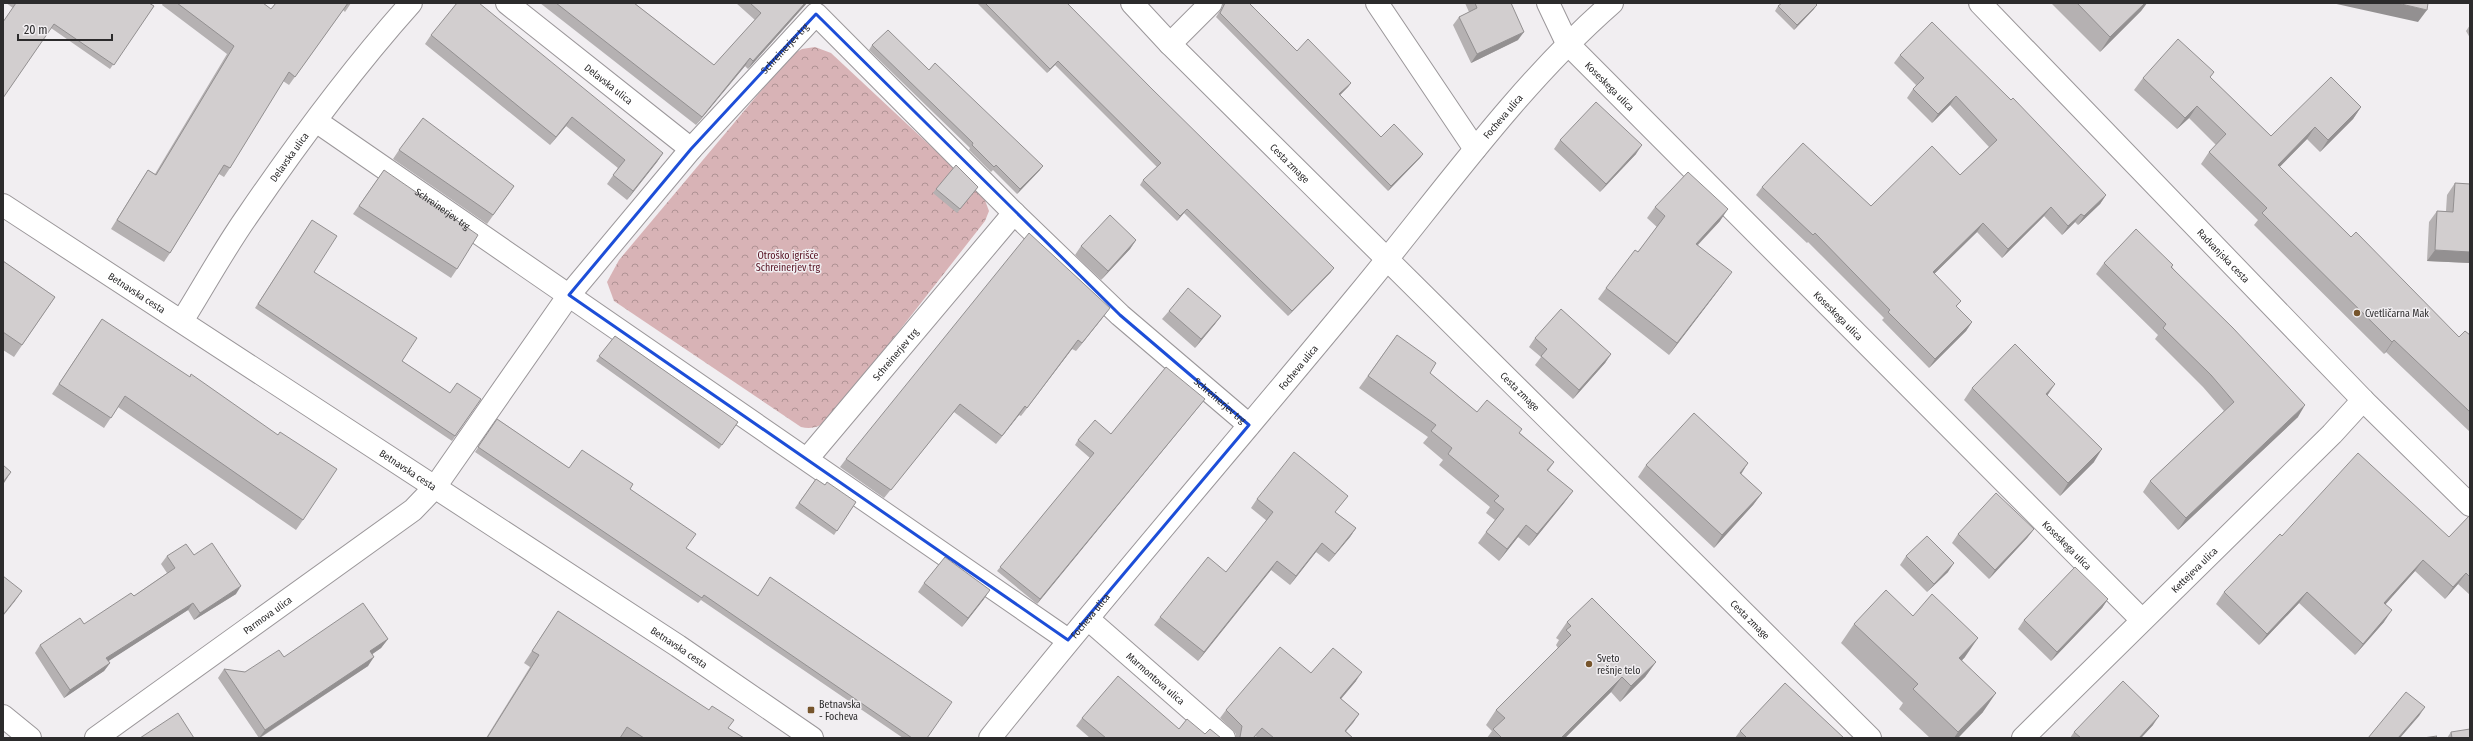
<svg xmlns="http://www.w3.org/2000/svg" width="2473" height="741" font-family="'Fira Sans Condensed',sans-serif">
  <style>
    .park { fill: url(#park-crowns) }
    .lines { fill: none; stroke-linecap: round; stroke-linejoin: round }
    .minor-casing { stroke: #9b979a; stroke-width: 24 }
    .tertiary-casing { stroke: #9b979a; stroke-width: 24 }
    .minor { stroke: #fff; stroke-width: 22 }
    .tertiary { stroke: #fff; stroke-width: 22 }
    .wall { fill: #b5b1b2 }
    .shaded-wall { fill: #939091 }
    .building { fill: #d2cecf; stroke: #939091 }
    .marked { fill: none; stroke: #1d4ed8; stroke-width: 3; stroke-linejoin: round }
    .poi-dot { fill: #76542b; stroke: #f1eef1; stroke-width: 1.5 }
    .labels { text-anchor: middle; stroke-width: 3; stroke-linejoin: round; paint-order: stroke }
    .street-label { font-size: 10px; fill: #2c2b2c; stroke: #f1eef1 }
    .park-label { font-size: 10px; fill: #561121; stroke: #f1eef1 }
    .poi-label { font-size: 10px; fill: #2c2b2c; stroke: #f1eef1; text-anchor: start }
  </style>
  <defs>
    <pattern id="park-crowns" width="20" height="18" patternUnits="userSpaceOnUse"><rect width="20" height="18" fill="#d8b3b6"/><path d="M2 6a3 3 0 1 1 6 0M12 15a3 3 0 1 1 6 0" fill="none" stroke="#af9294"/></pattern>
  </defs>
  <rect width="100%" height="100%" fill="#f1eef1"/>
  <path class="park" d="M815,47L831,53L983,195L989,211L985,221L831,418C821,426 813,430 801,427L614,301L607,282L619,260L791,55L802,49Z"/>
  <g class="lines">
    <defs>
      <g id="minor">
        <path id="s1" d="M507,3L691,149"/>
        <path id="s2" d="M1132,3L1170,44L1870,738"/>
        <path d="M1377,3L1475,149"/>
        <path id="s3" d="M1548,3L1567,43L2142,620"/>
        <path d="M1170,44L1211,3"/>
        <path id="s4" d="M316,121L1068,640"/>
        <path id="s5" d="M182,321C204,286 224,249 248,215C298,142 352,69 411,3"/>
        <path id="s6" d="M807,459L1014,213"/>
        <path id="s7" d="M1088,619L1224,738"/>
        <path d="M3,716L30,738"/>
        <path id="s8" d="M96,738L413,510L435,487L569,295L691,149L816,14L1014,213L1120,315L1249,425"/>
        <path id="s9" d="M990,738C1110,588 1236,443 1358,295C1440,196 1516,87 1612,3"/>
        <path id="s10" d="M2023,738L2332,434L2363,400"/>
      </g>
      <g id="tertiary">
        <path id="s11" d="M1980,3L2363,400L2470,505"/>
        <path id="s12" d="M3,205L678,646L812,738"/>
      </g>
    </defs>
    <use href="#minor" class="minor-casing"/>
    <use href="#tertiary" class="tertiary-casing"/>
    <use href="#minor" class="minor"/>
    <use href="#tertiary" class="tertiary"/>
  </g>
  <path class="wall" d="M6,3H149L154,6L110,69L51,28L13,8Z
    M163,3H263L271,9L276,3H351L345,12L343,10L289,85L283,81L230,168L224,177L219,174L170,253L164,262L111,229L142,179L148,170L155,174L227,54L162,5Z
    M540,3H634L714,65L755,20L736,3H807L748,69L745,66L696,125Z
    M977,3H1067L1331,272L1288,316L1184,213L1177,221L1140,185L1143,180L1157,167L1055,65L1047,73Z
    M1222,3H1249L1297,51L1351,83L1348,87L1340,95L1381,137L1423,154L1420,158L1388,191L1216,17L1223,6Z
    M1465,3H1511L1518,40L1471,63L1453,25L1459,17L1469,12Z
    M2051,3H2147L2141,11L2100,52Z
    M1778,6L1814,9L1794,30L1775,11Z
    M2470,25V38L2466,31Z
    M431,35L663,153L657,162L627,200L607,184L618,168L566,126L550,145L425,44Z
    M872,45L929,70L1040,170L1017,194L993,170L991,172L969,150L970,148L869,50Z
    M1900,55L2106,195L2100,204L2078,225L2075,222L2062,235L2044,216L2002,258L1977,232L1934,274L1961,301L1956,307L1972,322L1966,331L1929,368L1882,320L1884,318L1808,242L1807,243L1756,195L1762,187L1871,206L1960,175L1989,147L1950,105L1932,123L1907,98L1913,89L1916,85L1894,63Z
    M2214,72L2210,77L2271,136L2361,107L2353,119L2320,152L2307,139L2279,167L2351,237L2459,337L2470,335V432L2386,352L2384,354L2254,225L2258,220L2201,164L2209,152L2216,145L2189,118L2177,129L2134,90L2143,78Z
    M1560,140L1636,154L1600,192L1554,149Z
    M399,150L514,186L487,224L393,159Z
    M384,170L457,269L451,278L353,214Z
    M2455,183L2470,184V263L2427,261L2429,222L2437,211H2446L2447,195Z
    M978,187L957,213L933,193L936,189Z
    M1655,207L1720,221L1698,245L1724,283L1669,355L1598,299L1606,288L1638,252L1657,227L1647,218Z
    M312,220L314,272L402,361L450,393L481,399L452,441L255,308Z
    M1136,240L1130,249L1101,280L1075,255L1081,246Z
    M3,261L55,297L14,357L3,350Z
    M2104,263L2173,265L2172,267L2298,417L2178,530L2143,492L2150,481L2224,411L2203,387L2155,339L2158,335L2096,274Z
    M1169,311L1221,316L1215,324L1195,348L1162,319Z
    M1104,316L1076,351L1072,349L1021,416L1019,415L996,444L954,412L884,498L840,467L846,459Z
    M102,319L303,520L296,530L118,407L104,428L52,394Z
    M1397,335L1430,373L1477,412L1520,433L1554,462L1548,471L1573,491L1564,503L1529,546L1518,537L1499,561L1478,543L1486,532L1495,520L1486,513L1490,507L1439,465L1443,460L1423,443L1428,437L1359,388Z
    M615,336L738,422L719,449L596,361Z
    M1535,338L1611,354L1605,363L1573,399L1535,365L1541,357L1529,347Z
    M1972,388L2047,395L2094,462L2060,496L1964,400Z
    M1201,404L1037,604L997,571L1090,458L1075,445L1078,440L1111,434Z
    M497,419L569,468L630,489L686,548L927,738H903L701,600L698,603L475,452Z
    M1646,465L1741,474L1762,493L1753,505L1714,548L1638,477Z
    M816,479L825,485L856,502L834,535L795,508Z
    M1348,496L1335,512L1356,528L1350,537L1329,562L1316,552L1290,585L1271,570L1198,661L1154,625L1160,617L1226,572L1267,521L1251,508L1257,499Z
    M2470,515V595L2458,584L2445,599L2415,571L2385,604L2384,622L2355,655L2299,603L2259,645L2216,604L2224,592L2282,536L2449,537Z
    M2034,529L2027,538L1989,579L1952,543L1958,534Z
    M194,555L236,594L194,620L188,610L108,661L110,663L104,671L64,698L35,653L40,645L84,624L134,596L167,573L161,564L167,556Z
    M1906,556L1948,572L1927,592L1900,565Z
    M924,583L984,599L962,627L918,592Z
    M2108,599L2102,608L2051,661L2018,629L2024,620Z
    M558,611L728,728L744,738H486L530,667L524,663Z
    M1913,616L1965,657L1962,660L1983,712L1958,738H1930L1899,709L1903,703L1841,643L1854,624Z
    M1567,622L1656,662L1645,677L1620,702L1611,692L1565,738H1487L1492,731L1486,725L1496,710L1558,648L1556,645L1559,640L1556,638Z
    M388,639L381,648L372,654L368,666L260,738H259L218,678L224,669L245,672L284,657Z
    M1311,673L1356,681L1341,699L1359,714L1346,731L1353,738H1257L1256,736L1254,738H1235L1236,734L1220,718L1226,710Z
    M1082,718L1179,729L1221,738H1090L1076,726Z
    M2153,725L2141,738H2070L2074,732Z
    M1740,731L1844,738H1735Z
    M2451,732L2470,738H2447Z"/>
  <path class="shaded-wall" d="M805,3H807L748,69L753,61Z
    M2145,3H2147L2141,11L2100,52L2110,37Z
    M2332,3H2397L2427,10L2418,22Z
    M1817,5L1814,9L1794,30L1797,25Z
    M1524,32L1518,40L1471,63L1477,54Z
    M750,58L745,66L696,125L702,117Z
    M1058,61L1055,65L1047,73L1050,69Z
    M1351,83L1348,87L1336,99L1339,94Z
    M1956,96L1950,105L1932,123L1938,114Z
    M2197,106L2189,118L2177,129L2185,118Z
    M2361,107L2353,119L2320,152L2328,140Z
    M572,117L566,126L550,145L556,137Z
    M2315,127L2307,139L2270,177L2278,165Z
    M1642,145L1636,154L1600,192L1606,184Z
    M663,153L657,162L627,200L633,191Z
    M1423,154L1420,158L1388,191L1391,186Z
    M1043,166L1040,170L1017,194L1020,189Z
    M2106,195L2100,204L2078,225L2084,216Z
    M2051,207L2044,216L2002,258L2008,249Z
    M1187,209L1184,213L1177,221L1180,216Z
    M1728,209L1720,221L1688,255L1696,244Z
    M2081,214L2075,222L2062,235L2068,226Z
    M1983,223L1977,232L1927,281L1933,272Z
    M1136,240L1130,249L1101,280L1108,271Z
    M2435,250L2470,252V263L2427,261Z
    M1334,268L1331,272L1288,316L1292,311Z
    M1732,272L1724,283L1669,355L1677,343Z
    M1110,308L1104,316L1076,351L1082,343Z
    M1221,316L1215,324L1195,348L1201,339Z
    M1972,322L1966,331L1929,368L1935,359Z
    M1078,340L1072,349L1021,416Z
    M2394,340L2386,352L2384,354L2392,342Z
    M1611,354L1605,363L1573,399L1579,390Z
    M2055,384L2047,396L2046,394Z
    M1205,399L1201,404L1037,604L1040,599Z
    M2305,405L2298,417L2178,530L2186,518Z
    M1025,406L1019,415L996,444L1002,436Z
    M2102,449L2094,462L2060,496L2068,483Z
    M1748,463L1740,476V473Z
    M11,472L4,483L3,484V482Z
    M1573,491L1564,503L1529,546L1537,534Z
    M1762,493L1753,505L1714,548L1722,535Z
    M1526,525L1518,537L1499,561L1507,549Z
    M1356,528L1350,537L1329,562L1335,554Z
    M2034,529L2027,538L1989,579L1995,570Z
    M1322,543L1316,552L1290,585L1296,576Z
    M2423,560L2415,571L2376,615L2384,603Z
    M1277,561L1271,570L1198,661L1204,652Z
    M1954,563L1948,572L1927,592L1934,584Z
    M2466,573L2458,584L2445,599L2453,587Z
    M241,586L236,594L194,620L200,613Z
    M990,590L984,599L962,627L968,618Z
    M22,591L15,601L3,616V615Z
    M2307,592L2299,603L2259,645L2267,634Z
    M2108,599L2102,608L2051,661L2057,652Z
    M193,603L188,610L101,666L106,658Z
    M2392,610L2384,622L2355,655L2363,644Z
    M1978,638L1965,657L1946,677L1959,658Z
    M388,639L381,648L364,660L370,651Z
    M374,657L368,666L259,738L265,730Z
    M1656,662L1645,677L1620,702L1631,686Z
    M110,663L104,671L64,698L70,690Z
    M1362,672L1356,681L1334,707L1340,698Z
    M1622,677L1611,692L1565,738H1561Z
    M1996,693L1983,712L1958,738H1954L1958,732Z
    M2425,707L2419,716L2400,738H2398Z
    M1359,714L1353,723L1340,738L1345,731Z
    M2159,716L2153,725L2141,738H2139Z"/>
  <path class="building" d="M15,3H149L154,6L114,65L54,24L3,98V22L16,3Z
    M177,3H263L271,9L276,3H348L295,77L289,72L230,168L224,165L170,253L117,220L148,170L156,175L234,46Z
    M457,3H479L663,153L633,191L613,175L625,160L572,117L556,137L431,35Z
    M556,3H634L714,65L761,13L750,3H805L753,61L750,58L702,117Z
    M985,3H1067L1152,89L1334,268L1292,311L1187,209L1180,216L1143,180L1161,163L1058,61L1050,69Z
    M1225,3H1249L1297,51L1308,39L1351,83L1339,94L1381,137L1394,124L1423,154L1391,186L1220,13Z
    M1475,3H1511L1524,32L1477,54L1459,17L1477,8Z
    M1782,3H1815L1817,5L1797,25L1778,6Z
    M2077,3H2145L2110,37Z
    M2397,3H2428L2427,10Z
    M1932,22L2011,100L2013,98L2106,195L2084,216L2081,214L2068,226L2051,207L2008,249L1983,223L1933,272L1961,301L1956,306L1972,322L1935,359L1888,312L1890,310L1815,233L1813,235L1762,187L1803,143L1871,206L1932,146L1960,175L1997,140L1956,96L1938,114L1913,89L1924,78L1900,55Z
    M888,30L929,70L935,63L1043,166L1020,189L996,165L994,167L972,145L973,143L872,45Z
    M2178,39L2214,72L2210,77L2271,136L2331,77L2361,107L2328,140L2315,127L2278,165L2351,237L2356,232L2459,337L2465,331L2470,335V412L2394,340L2392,342L2262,213L2267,208L2209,152L2226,134L2197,106L2185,118L2143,78Z
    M1596,102L1642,145L1606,184L1560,140Z
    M423,118L514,186L493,215L399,150Z
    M956,165L978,187L960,209L936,189Z
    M384,170L478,235L457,269L359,206Z
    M1688,172L1728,209L1696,244L1732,272L1677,343L1606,288L1635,250L1638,252L1665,216L1655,207Z
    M2455,183L2470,184V252L2435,250L2437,211L2453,212Z
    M1110,215L1136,240L1108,271L1081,246Z
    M312,220L337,236L314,272L417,338L402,361L450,393L457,383L481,399L455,436L258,304Z
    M2136,229L2173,265L2171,267L2233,328L2305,405L2186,518L2150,481L2234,402L2211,375L2163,328L2166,324L2104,263Z
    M1029,233L1110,308L1082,343L1078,340L1027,408L1025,406L1002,436L960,404L891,490L846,459Z
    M3,261L55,297L22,345L3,332Z
    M1188,288L1221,316L1201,339L1169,311Z
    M1561,309L1611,354L1579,390L1541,356L1547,349L1535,338Z
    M102,319L190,377L191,374L278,435L280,432L337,469L303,520L125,396L111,418L59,384Z
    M1397,335L1436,363L1430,373L1477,412L1487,400L1522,429L1519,433L1554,462L1547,470L1573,491L1537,534L1526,525L1507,549L1486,532L1504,509L1494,501L1499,496L1448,454L1452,448L1431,431L1436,425L1368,376Z
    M615,336L738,422L722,445L599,356Z
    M2015,344L2055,384L2046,394L2102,449L2068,483L1972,388Z
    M1166,367L1205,399L1040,599L1000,567L1094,453L1078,440L1095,420L1111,434Z
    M1694,413L1748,463L1740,473L1762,493L1722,535L1646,465Z
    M497,419L569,468L582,450L633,484L630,489L696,534L686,548L758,596L770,577L952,702L927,738H912L704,595L702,598L478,447Z
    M1294,452L1348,496L1335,512L1356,528L1335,554L1322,543L1296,576L1277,561L1204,652L1160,617L1208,557L1226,572L1273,512L1257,499Z
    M2358,453L2449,537L2470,515V577L2466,573L2453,587L2423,560L2384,603L2392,610L2363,644L2307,592L2267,634L2224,592L2280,534L2282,536Z
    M3,465L11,472L3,482Z
    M816,479L825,485L827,482L856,502L837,531L799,503Z
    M1996,493L2034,529L1995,570L1958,534Z
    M1927,536L1954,563L1934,584L1906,556Z
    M212,543L241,586L200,613L193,603L106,658L110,663L70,690L40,645L80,618L84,624L131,593L134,596L175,568L167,556L186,544L194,555Z
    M945,557L990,590L968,618L924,583Z
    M2075,567L2108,599L2057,652L2024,620Z
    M3,576L22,591L3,615Z
    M1886,590L1913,616L1932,594L1978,638L1959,658L1996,693L1958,732L1913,689L1918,684L1854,624Z
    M1592,598L1656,662L1631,686L1622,677L1561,738H1502L1493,729L1505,718L1496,710L1571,635L1566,630L1571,626L1567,622Z
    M363,603L388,639L370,651L374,657L265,730L224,669L245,672L279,650L284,657Z
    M558,611L709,710L712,706L734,720L728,728L744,738H644L627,727L620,738H487L539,655L532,651Z
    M1280,647L1311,673L1333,648L1362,672L1340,698L1359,714L1345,731L1353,738H1274L1262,728L1253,738H1239L1240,737L1242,726L1226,710Z
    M1118,676L1179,729L1187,719L1205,734L1210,729L1221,738H1106L1082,718Z
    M2123,681L2159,716L2139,738H2081L2074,732Z
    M1785,683L1844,738H1747L1740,731Z
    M2406,692L2425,707L2398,738H2368Z
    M178,713L194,738H140Z
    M2470,729V738H2452L2451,732Z
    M2437,736L2435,738H2423Z"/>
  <path class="marked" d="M816,14L1120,315L1249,425L1068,640L569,295L691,149Z"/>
  <g class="poi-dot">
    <circle cx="2357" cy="313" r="4"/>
    <circle cx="1589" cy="664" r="4"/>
    <rect x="807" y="706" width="8" height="8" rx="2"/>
  </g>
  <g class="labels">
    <g class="street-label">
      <text dy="4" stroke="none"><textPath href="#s8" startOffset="984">Schreinerjev trg</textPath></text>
      <text dy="4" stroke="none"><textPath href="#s1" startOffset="130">Delavska ulica</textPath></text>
      <text dy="4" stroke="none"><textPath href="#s3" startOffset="105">Koseskega ulica</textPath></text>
      <text dy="4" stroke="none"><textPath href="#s9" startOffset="806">Focheva ulica</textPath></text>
      <text dy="4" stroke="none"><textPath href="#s5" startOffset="196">Delavska ulica</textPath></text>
      <text dy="4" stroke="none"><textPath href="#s2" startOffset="225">Cesta zmage</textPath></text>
      <text dy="4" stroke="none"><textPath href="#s4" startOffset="154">Schreinerjev trg</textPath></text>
      <text dy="4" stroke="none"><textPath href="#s11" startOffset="351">Radvanjska cesta</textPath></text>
      <text dy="4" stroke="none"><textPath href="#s12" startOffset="160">Betnavska cesta</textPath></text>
      <text dy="4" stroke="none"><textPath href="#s3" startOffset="429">Koseskega ulica</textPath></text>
      <text dy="4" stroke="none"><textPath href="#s6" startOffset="137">Schreinerjev trg</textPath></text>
      <text dy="4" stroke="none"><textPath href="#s9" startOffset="482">Focheva ulica</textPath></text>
      <text dy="4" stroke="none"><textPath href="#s2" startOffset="549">Cesta zmage</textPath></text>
      <text dy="4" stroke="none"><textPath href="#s8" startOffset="1590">Schreinerjev trg</textPath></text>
      <text dy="4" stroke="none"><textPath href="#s12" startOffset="484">Betnavska cesta</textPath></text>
      <text dy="4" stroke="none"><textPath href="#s3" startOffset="753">Koseskega ulica</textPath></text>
      <text dy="4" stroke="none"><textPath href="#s10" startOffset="240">Kettejeva ulica</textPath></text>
      <text dy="4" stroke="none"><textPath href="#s8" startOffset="211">Parmova ulica</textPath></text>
      <text dy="4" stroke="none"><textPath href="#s9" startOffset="158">Focheva ulica</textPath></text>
      <text dy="4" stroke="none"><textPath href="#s2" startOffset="873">Cesta zmage</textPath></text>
      <text dy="4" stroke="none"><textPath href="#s12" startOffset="808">Betnavska cesta</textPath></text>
      <text dy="4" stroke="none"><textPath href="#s7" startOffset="90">Marmontova ulica</textPath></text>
    </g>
    <g class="park-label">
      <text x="788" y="259">Otroško igrišče<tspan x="788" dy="12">Schreinerjev trg</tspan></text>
    </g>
    <g class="poi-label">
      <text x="2365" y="317">Cvetličarna Mak</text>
      <text x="1597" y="662">Sveto<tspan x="1597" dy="12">rešnje telo</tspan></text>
      <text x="819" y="708">Betnavska<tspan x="819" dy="12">- Focheva</tspan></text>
    </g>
  </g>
  <rect width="2473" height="741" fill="none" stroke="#2c2b2c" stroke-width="8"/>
  <path d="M18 34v6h94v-6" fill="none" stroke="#2c2b2c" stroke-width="2"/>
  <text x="24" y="34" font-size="12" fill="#2c2b2c" stroke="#f1eef1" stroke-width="3" paint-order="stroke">20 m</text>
</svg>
